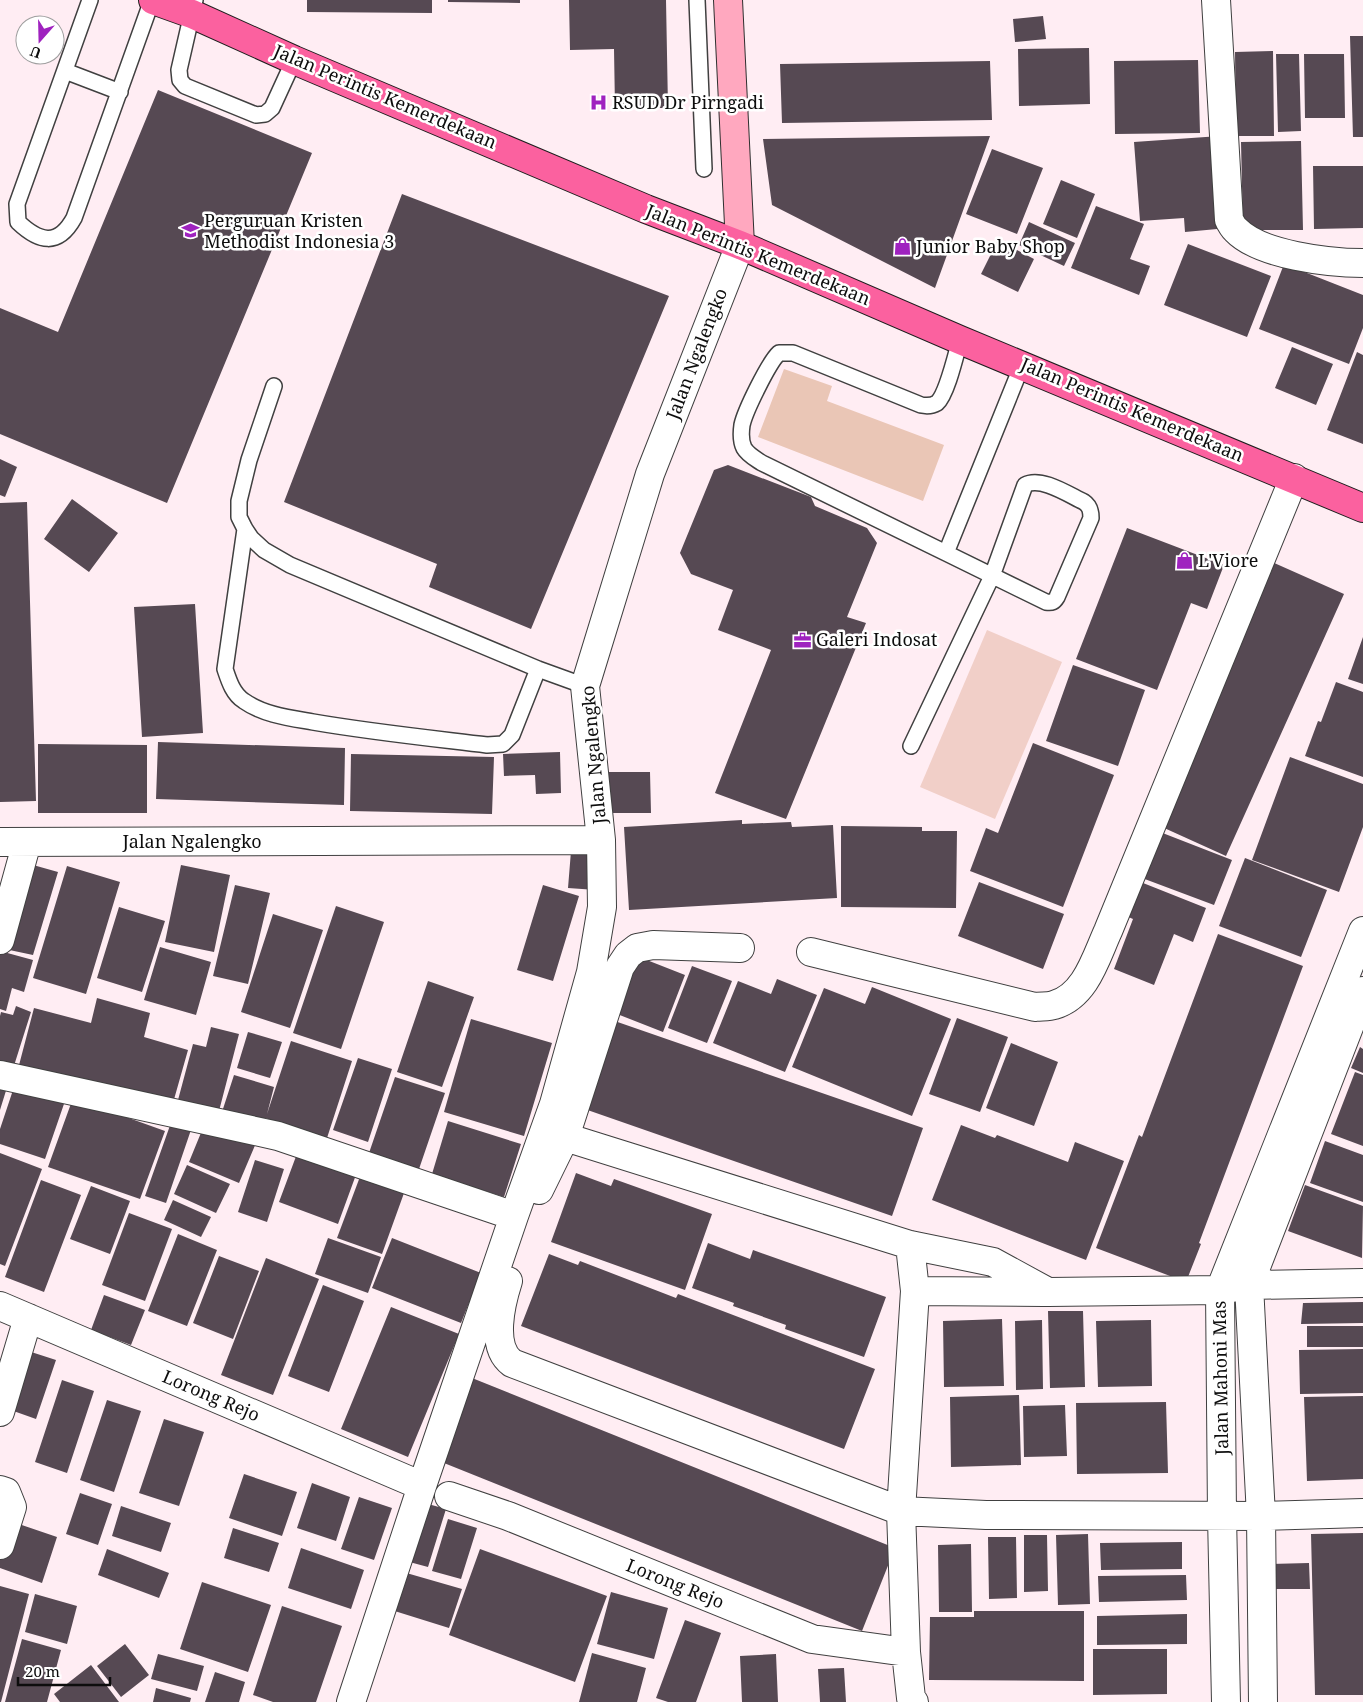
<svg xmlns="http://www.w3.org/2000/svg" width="1363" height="1702" font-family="'Noto Serif',serif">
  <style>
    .green { fill: #eac6b6 }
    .pitch { fill: #f1cfc8 }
    .building { fill: #564953 }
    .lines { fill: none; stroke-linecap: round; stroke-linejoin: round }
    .lane-casing { stroke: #404040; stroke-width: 18 }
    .street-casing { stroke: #404040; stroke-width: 30 }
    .secondary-casing { stroke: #2f2f2f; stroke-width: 30 }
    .primary-casing { stroke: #1e1e1e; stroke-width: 30 }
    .lane { stroke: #fff; stroke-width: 15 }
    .street { stroke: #fff; stroke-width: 28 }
    .secondary { stroke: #ffa8bf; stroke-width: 28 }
    .primary { stroke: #fb619f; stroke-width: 28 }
    .labels { text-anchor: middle; stroke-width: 5; stroke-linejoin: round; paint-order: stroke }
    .street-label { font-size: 18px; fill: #0d0d0d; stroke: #fff }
    .poi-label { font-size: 18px; fill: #0d0d0d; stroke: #fff; text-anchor: start }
  </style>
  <rect width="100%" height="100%" fill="#ffedf3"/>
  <path class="green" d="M784,369L832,386L827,401L944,445L923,501L758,437Z"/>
  <path class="pitch" d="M987,630L1062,662L995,819L920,787Z"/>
  <path class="building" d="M307,0H432V13L307,12Z
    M448,0H520V3L448,2Z
    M569,0H666L668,108H615L614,49L570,50Z
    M1043,16L1046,39L1015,42L1013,19Z
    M1350,36H1363V137H1353Z
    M1089,48L1090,104L1019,106L1018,49Z
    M1273,51L1274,136H1236L1235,52Z
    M1276,54H1299L1301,131L1278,132Z
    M1304,54H1344L1345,118H1305Z
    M1198,60L1200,133L1115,134L1114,61Z
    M990,61L992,120L782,123L780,64Z
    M158,90L312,153L167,503L0,434V308L58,332Z
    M990,136L935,288L772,205L763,139Z
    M1220,136L1228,228L1185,232L1184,218L1140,221L1134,142Z
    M1301,141L1303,230H1243L1241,142Z
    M992,149L1043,168L1017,234L966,214Z
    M1313,166H1363V228L1314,229Z
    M1061,180L1095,194L1077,238L1043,224Z
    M402,194L669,296L531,629L429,587L437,564L284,502Z
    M1096,206L1144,224L1130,259L1150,266L1139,295L1071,268Z
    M1029,222L1075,243L1064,266L1019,245Z
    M998,240L1034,259L1018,292L981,274Z
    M1188,244L1271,276L1247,337L1164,305Z
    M1284,264L1363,295V328L1349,364L1259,329Z
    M1292,347L1333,364L1316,405L1275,388Z
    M1357,352L1363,355V444L1327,430Z
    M0,459L17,467L5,497L0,495Z
    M728,465L811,497L815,506L867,528L877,543L847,617L866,623L786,819L715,793L771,650L718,630L733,590L691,574L680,553L714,470Z
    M72,499L118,533L89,572L44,539Z
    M27,502L36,801L0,802V503Z
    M1127,528L1224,565L1207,609L1191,603L1157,690L1076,659Z
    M1272,562L1344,594L1226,856L1162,827Z
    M195,604L203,733L142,737L134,607Z
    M1363,637V684L1348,679Z
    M1073,665L1145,690L1118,766L1046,741Z
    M1336,682L1363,692V777L1305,756L1318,721L1321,722Z
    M158,742L345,748L344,805L156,799Z
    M1033,743L1114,775L1063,907L970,871L986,828L998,833Z
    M38,744L147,745V813H38Z
    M560,752L561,793L536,794L535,775L504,776L503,754Z
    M351,754L494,757L492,814L350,811Z
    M1290,757L1363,784V827L1339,892L1252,860Z
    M609,772H650L651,813H609Z
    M742,820V824L791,822L792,827L833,825L837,898L629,910L624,827Z
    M841,826L922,827V831H957L956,908L841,907Z
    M1160,832L1232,860L1214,905L1142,878Z
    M571,851L599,854L596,890L568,888Z
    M1245,858L1327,890L1301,957L1219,926Z
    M26,863L58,872L33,955L0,948Z
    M181,865L230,875L214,952L165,942Z
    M67,866L120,882L86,994L33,978Z
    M1133,879L1206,908L1193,942L1174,934L1154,985L1114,969L1133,919L1119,913Z
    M979,882L1064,914L1043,969L958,936Z
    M235,885L270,893L248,984L213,976Z
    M543,885L579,896L553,981L517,970Z
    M336,906L384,922L341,1049L293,1033Z
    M119,907L165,921L142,992L97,978Z
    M273,914L323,930L290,1028L241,1012Z
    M1218,934L1303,966L1199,1243L1201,1244L1186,1282L1096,1248L1139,1135L1142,1137Z
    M160,947L211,962L196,1015L144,1000Z
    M0,951L33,960L24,992L12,988L6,1011L0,1009Z
    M634,955L685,975L663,1032L612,1012Z
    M692,966L732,981L707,1043L668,1028Z
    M777,979L817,995L785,1072L713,1043L738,981L771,994Z
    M428,981L474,997L442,1087L397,1072Z
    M872,987L951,1019L912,1116L792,1067L824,988L865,1004Z
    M97,998L150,1013L144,1037L188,1050L171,1110L18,1069L34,1008L91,1023Z
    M16,1006L31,1012L12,1072L0,1068V1016L1,1012L13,1015Z
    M606,1018L923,1128L892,1216L576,1106Z
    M957,1018L1008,1037L980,1112L929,1094Z
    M471,1019L552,1043L524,1136L444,1112Z
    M211,1027L239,1034L219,1111L178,1100L193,1044L206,1047Z
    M248,1032L282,1042L270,1078L237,1068Z
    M291,1041L352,1061L327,1138L265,1118L261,1129L221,1115L234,1075L274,1087L267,1114Z
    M1011,1043L1058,1062L1034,1126L986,1108Z
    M1360,1047L1363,1049V1073L1351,1068Z
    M358,1058L392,1069L368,1142L333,1130Z
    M1355,1072L1363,1075V1146L1331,1134Z
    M395,1077L445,1093L419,1169L369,1153Z
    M0,1078L9,1081L0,1110Z
    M15,1084L65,1101L45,1159L0,1144V1129Z
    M73,1098L165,1131L140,1199L48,1167Z
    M173,1117L193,1124L166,1203L145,1196Z
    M448,1121L521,1144L504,1197L432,1174Z
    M205,1123L256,1143L239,1183L189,1162Z
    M961,1125L995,1138L997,1135L1068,1162L1075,1142L1124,1161L1086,1260L932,1200Z
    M1325,1141L1363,1155V1202L1310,1183Z
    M298,1151L357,1172L338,1224L279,1202Z
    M0,1153L42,1169L5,1266L0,1264Z
    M255,1160L284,1169L267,1222L238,1212Z
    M187,1165L230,1184L216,1213L174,1194Z
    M364,1166L408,1182L382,1254L337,1238Z
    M576,1173L611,1186L614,1179L712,1214L685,1290L551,1242Z
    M41,1180L81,1195L44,1292L5,1277Z
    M1305,1185L1363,1206L1362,1258L1288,1231Z
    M91,1186L130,1201L110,1254L70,1239Z
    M173,1200L211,1217L201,1237L164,1220Z
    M129,1213L172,1229L145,1301L102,1285Z
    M178,1234L217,1250L187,1326L148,1311Z
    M328,1238L381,1257L368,1293L315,1274Z
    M392,1238L481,1273L461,1323L372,1288Z
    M708,1243L750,1259L753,1250L886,1297L864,1357L785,1329L786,1325L733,1306L734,1303L692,1288Z
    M549,1254L578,1265L580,1261L676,1298L678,1294L875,1369L844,1449L521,1326Z
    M219,1256L259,1271L233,1339L193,1323Z
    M266,1258L319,1279L273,1395L221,1375Z
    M323,1285L364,1301L329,1392L288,1376Z
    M104,1295L145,1310L131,1345L91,1330Z
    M1363,1302V1323L1301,1324L1303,1303Z
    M391,1307L459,1334L408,1457L341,1429Z
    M1048,1311H1083L1085,1387L1050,1388Z
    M1002,1319L1004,1386L944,1387L943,1321Z
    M1042,1320L1043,1389L1016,1390L1015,1321Z
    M1151,1320L1152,1386L1098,1387L1096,1321Z
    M1307,1326H1363V1347H1307Z
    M1363,1349V1393L1300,1394L1299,1350Z
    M25,1350L56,1360L36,1419L5,1408Z
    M472,1378L895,1548L862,1631L439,1461Z
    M62,1380L94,1391L67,1473L35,1462Z
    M1019,1395L1021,1465L951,1467L950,1397Z
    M1363,1396V1479L1307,1481L1304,1397Z
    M107,1400L141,1411L114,1492L80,1480Z
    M1166,1402L1168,1473L1077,1474L1076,1403Z
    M1065,1405L1067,1456L1024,1457L1023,1406Z
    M164,1419L204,1432L179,1506L139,1493Z
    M244,1474L297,1492L282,1536L229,1518Z
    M312,1483L350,1497L336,1541L297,1528Z
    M80,1493L112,1504L98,1545L66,1534Z
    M359,1497L392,1508L374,1560L341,1549Z
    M421,1502L446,1509L428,1567L402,1560Z
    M121,1506L171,1523L161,1552L112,1536Z
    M448,1519L477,1528L461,1579L432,1571Z
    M10,1521L57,1537L42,1583L0,1568V1551Z
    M233,1528L279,1543L269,1572L224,1558Z
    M1363,1533V1695H1315L1311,1534Z
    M1088,1534L1090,1604L1058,1605L1056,1535Z
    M1024,1535H1047L1048,1591L1024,1592Z
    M988,1537H1016L1017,1598L989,1599Z
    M1182,1542V1569L1101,1570L1100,1543Z
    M971,1544L972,1612H939L938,1545Z
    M301,1548L364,1570L351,1609L288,1588Z
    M107,1549L169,1573L159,1598L98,1575Z
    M480,1549L607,1596L575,1682L449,1635Z
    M1309,1563L1310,1589H1270L1269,1564Z
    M396,1570L462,1589L449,1628L385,1608Z
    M1186,1575L1187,1600L1099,1602L1098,1576Z
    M202,1582L271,1605L248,1672L180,1649Z
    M0,1586L29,1594L1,1702H0Z
    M611,1592L668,1608L654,1659L597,1644Z
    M35,1594L77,1606L67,1644L25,1632Z
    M282,1606L342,1626L316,1702H273L253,1695Z
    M974,1611H1084V1681L929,1680L930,1617H974Z
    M1187,1614V1644L1097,1645V1616Z
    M685,1620L721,1633L696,1702H668L656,1698Z
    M22,1639L61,1650L47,1702H5Z
    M125,1644L149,1675L121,1697L97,1666Z
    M1093,1649H1167V1694L1093,1695Z
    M592,1653L646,1668L637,1702H579Z
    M158,1654L204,1666L197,1691L151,1679Z
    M776,1654L778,1702H742L740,1656Z
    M91,1665L119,1702H60L54,1694Z
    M844,1668L846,1702H820L818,1669Z
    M215,1672L245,1682L239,1702H205Z
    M156,1688L191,1698L190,1702H153Z"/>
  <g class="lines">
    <defs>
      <path id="lane" d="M90,0L17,204L18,222C39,242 58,247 74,218L152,0
        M195,0L179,70L180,80L185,86L256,115L265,114L272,108L294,60
        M697,0L704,169
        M65,71L120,92
        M960,340C956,354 947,394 937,403C932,406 926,406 921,405L793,353H779C769,362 745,411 742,425C741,432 741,442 744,448C748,455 756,459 762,463L946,553L1022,365
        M274,386L249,460L239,501V517L245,529L251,538L264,550L290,565L538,669L585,686
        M245,529L225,669C229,681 233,694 244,701C264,715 290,718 313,722C371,732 429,738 487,745L503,744L512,735L538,669
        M911,746L992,576L1025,485C1041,476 1069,495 1084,502C1090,506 1091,511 1091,518L1057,597C1054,602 1052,603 1046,602L946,553"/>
      <path id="street" d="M1216,0L1229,220C1231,223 1233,228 1236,230C1260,255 1329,263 1363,263
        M0,842L601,840
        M0,940L27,842
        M811,952L1035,1007C1041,1006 1048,1007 1054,1005C1086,996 1096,957 1108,931L1294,478
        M0,1075L278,1136L514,1216
        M565,1137L910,1245L993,1262L1048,1292L1220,1290L1249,1285L1363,1283
        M539,1190L565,1137L620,967L628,955L637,948L653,945L740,948
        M910,1245L915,1291L901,1511L906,1652L911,1698L914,1702
        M508,1281C501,1303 490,1347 512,1363L901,1511L986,1515L1261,1516L1363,1513
        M915,1291L1044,1292
        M0,1306L422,1486
        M0,1412L28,1318
        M0,1490L6,1492L12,1507L0,1545
        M449,1496L508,1516L812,1639L906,1652
        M351,1702L422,1486L514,1216L554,1104L591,972L602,907L601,840L585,686L650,474L740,245
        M1226,1702L1222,1516L1220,1290L1363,931
        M1263,1702L1261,1516L1249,1285L1363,991"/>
      <path id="secondary" d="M728,0L740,245"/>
      <path id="primary" d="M153,0L192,14L294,60L646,209L740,245L960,340L1363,508"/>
    </defs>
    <use href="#lane" class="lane-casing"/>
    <use href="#street" class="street-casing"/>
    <use href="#secondary" class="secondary-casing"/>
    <use href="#primary" class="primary-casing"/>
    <use href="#lane" class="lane"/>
    <use href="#street" class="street"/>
    <use href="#secondary" class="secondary"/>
    <use href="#primary" class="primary"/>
  </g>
  <defs>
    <symbol id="hospital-bare" viewBox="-9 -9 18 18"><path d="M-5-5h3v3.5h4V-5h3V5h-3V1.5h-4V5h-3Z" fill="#9f22bf" stroke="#fff" stroke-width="2.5" paint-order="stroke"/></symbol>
    <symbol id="school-bare" viewBox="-9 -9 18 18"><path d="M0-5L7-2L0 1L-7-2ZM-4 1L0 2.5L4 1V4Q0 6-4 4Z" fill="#9f22bf" stroke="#fff" stroke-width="2.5" paint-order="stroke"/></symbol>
    <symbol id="shop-bare" viewBox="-9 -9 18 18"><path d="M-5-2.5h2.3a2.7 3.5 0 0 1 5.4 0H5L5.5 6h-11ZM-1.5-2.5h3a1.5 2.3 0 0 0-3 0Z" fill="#9f22bf" stroke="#fff" stroke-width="2.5" paint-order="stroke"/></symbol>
    <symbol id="office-bare" viewBox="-9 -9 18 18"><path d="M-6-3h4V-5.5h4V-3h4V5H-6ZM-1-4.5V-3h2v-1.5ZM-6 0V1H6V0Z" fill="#9f22bf" stroke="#fff" stroke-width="2.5" paint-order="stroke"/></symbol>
  </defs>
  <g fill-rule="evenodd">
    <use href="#hospital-bare" x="586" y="90" width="25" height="25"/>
    <use href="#school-bare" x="178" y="218" width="25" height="25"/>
    <use href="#shop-bare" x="890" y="234" width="25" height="25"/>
    <use href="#shop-bare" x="1172" y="548" width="25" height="25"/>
    <use href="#office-bare" x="790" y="628" width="25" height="25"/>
  </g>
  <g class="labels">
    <g class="street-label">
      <text transform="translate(385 97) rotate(23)" y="6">Jalan Perintis Kemerdekaan</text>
      <text transform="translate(758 255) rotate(22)" y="6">Jalan Perintis Kemerdekaan</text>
      <text transform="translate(697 354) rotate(-69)" y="6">Jalan Ngalengko</text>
      <text transform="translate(1132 410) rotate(23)" y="6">Jalan Perintis Kemerdekaan</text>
      <text transform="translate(594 755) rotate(-95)" y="6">Jalan Ngalengko</text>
      <text x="192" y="848">Jalan Ngalengko</text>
      <text transform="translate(1221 1378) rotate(-91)" y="6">Jalan Mahoni Mas</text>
      <text transform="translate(211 1396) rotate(23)" y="6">Lorong Rejo</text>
      <text transform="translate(675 1584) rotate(22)" y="6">Lorong Rejo</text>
    </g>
    <g class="poi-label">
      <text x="612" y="109">RSUD Dr Pirngadi</text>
      <text x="204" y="227">Perguruan Kristen<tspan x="204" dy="21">Methodist Indonesia 3</tspan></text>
      <text x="916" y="253">Junior Baby Shop</text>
      <text x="1198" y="567">L'Viore</text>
      <text x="816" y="646">Galeri Indosat</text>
    </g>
  </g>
  <g transform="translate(40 40) rotate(200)"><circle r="24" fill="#ffffff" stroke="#9e9e9e"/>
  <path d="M0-4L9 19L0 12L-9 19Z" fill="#9f22bf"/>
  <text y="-8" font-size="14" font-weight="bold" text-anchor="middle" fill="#0d0d0d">U</text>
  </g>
  <path d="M18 1677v8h92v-8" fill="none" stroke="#0d0d0d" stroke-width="2.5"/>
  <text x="25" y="1677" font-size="15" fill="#0d0d0d" stroke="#ffffff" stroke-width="4" paint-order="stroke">20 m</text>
</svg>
